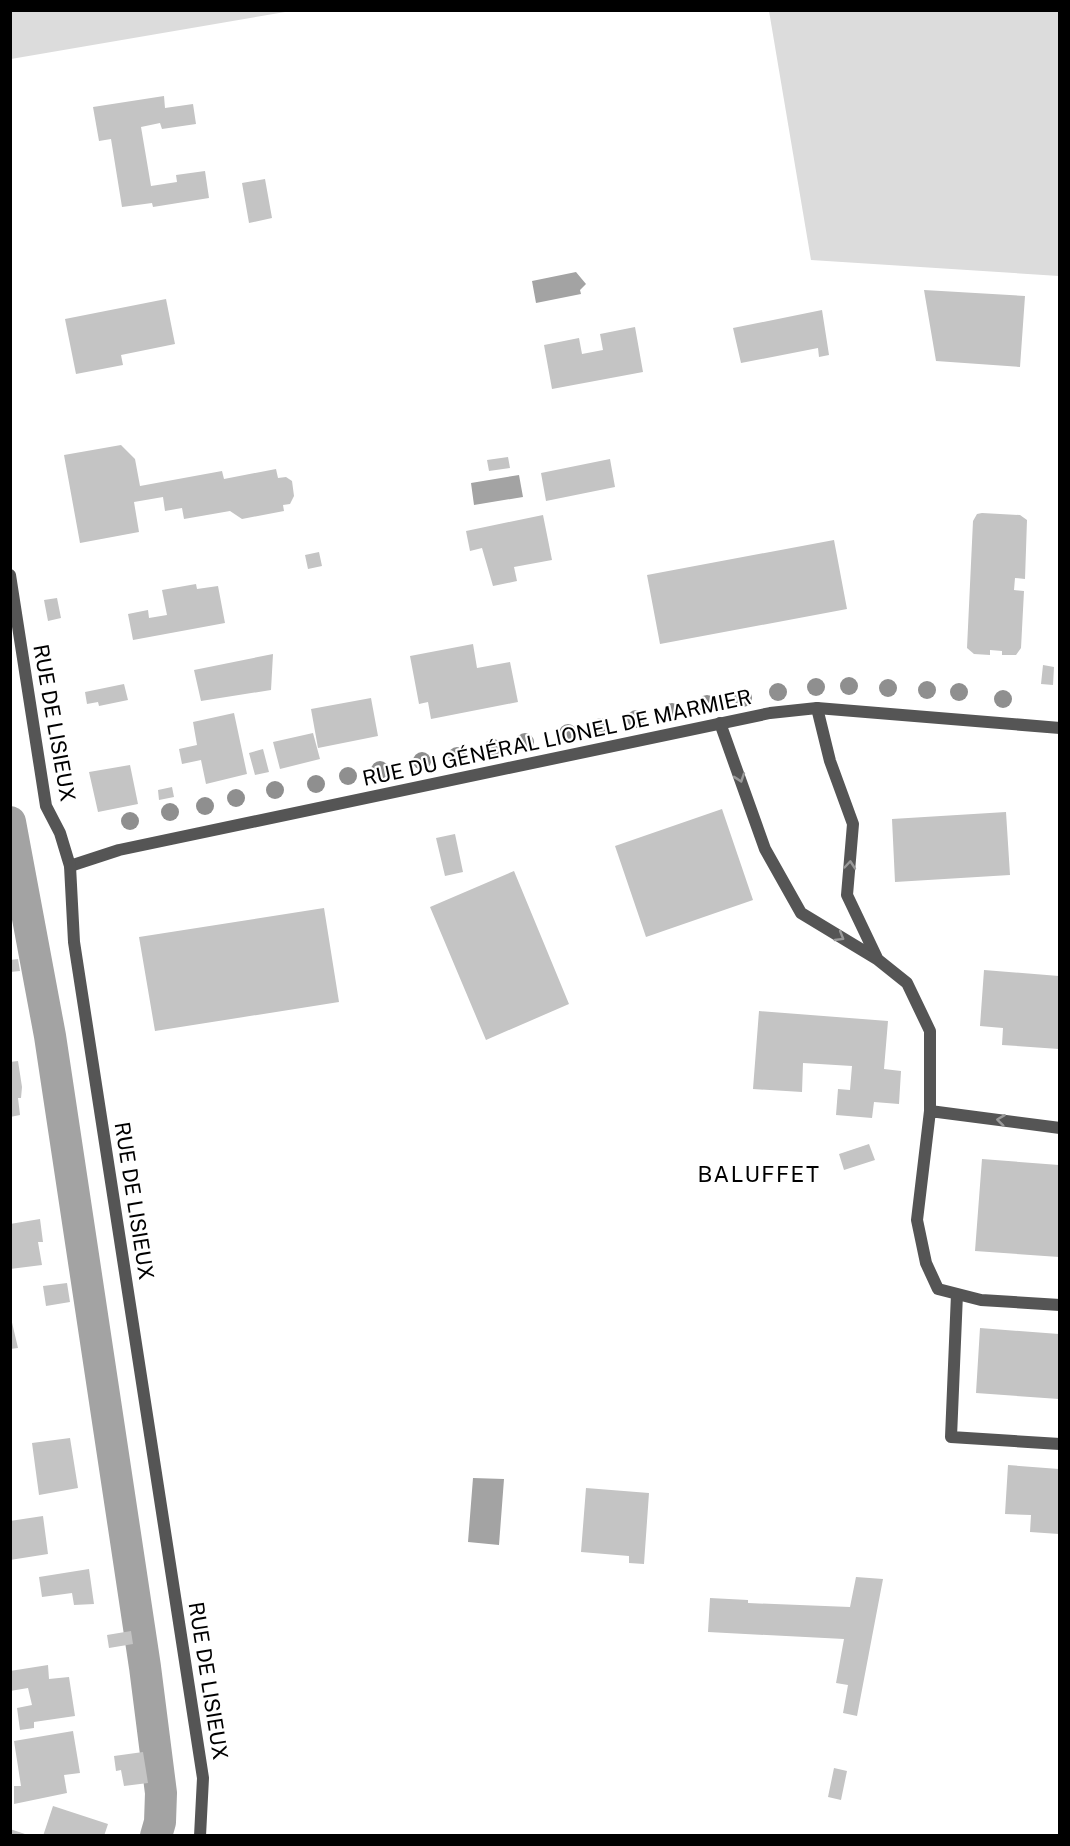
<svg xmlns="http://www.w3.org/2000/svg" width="1070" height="1846" font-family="'Public Sans',sans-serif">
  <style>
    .green { fill: #dcdcdc }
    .water { fill: #a3a3a3 }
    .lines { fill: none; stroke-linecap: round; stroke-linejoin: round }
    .canal { stroke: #a3a3a3; stroke-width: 32 }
    .building { fill: #c4c4c4 }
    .service { stroke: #555; stroke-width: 12 }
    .minor { stroke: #555; stroke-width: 12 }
    .tertiary { stroke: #555; stroke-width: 12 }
    .tree { fill: #8f8f8f }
    .oneway { stroke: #999 }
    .labels { text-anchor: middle; stroke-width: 4.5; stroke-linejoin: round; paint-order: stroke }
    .street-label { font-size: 21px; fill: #000; stroke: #fff }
    .neighbourhood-label { font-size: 22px; letter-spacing: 1.5px; fill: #000; stroke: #fff }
  </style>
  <rect width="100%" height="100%" fill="#fff"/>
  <path class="green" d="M11,10H291V11L11,59Z
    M769,11H1059V276L811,260Z"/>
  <path class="water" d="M576,272L586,284L580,290L581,294L536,303L532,281Z
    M519,475L523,497L474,505L471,483Z
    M473,1478L504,1479L499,1545L468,1542Z"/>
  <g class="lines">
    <path class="canal" d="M10,822L50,1036L145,1667L161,1793L160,1822L156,1836"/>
  </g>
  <path class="building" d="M164,96L165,108L193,104L196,124L162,129L160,123L141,127L151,186L177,182L176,175L205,171L209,198L153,207L152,203L122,207L111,139L99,141L93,107Z
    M265,179L272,218L249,223L242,183Z
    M924,290L1025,296L1020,367L936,361Z
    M166,299L175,344L121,355L123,365L76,374L65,319Z
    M822,310L829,355L819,357L818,348L741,363L733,328Z
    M635,327L643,372L552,389L544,345L579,338L582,354L603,350L600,334Z
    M121,445L135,459L140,486L222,471L224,479L276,469L278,478L286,477L292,481L294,496L290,504L283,505L284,511L242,519L230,511L184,519L182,508L165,511L163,497L134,502L139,532L80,543L64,455Z
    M508,457L510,468L489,471L487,460Z
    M610,459L615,487L546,501L541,473Z
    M982,513L1020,515L1027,520L1025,579L1015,578L1014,590L1024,591L1021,648L1016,655H1002V651L990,650V655L974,654L967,648L973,521L977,514Z
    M543,515L552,560L514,567L517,581L493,586L482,548L470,551L466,531Z
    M834,540L847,609L660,644L647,575Z
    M319,552L322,566L308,569L305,555Z
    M196,584L197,589L218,586L225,623L133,640L128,614L148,610L149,618L167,615L162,590Z
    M57,598L61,618L48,621L44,600Z
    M473,644L477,668L510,662L518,702L431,719L428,702L419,704L410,656Z
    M273,654L271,690L201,701L194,670Z
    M1043,665L1054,667L1053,685L1041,684Z
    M124,684L128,700L99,706L98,702L87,704L85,692Z
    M371,698L378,736L318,748L311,709Z
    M234,713L247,774L206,784L201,760L182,764L179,749L197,745L193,722Z
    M313,733L320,759L280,769L273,742Z
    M263,749L269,772L255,775L249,753Z
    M130,765L138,804L98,812L89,772Z
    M172,787L174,797L159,800L158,790Z
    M722,809L753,900L646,937L615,846Z
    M1006,812L1010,875L895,882L892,819Z
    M455,834L463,872L445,876L436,838Z
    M514,871L569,1004L486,1040L430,907Z
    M324,908L339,1002L155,1031L139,937Z
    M18,959L20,971L10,972V960Z
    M984,970L1059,976V1049L1002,1045L1003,1028L980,1026Z
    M759,1011L888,1021L884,1069L901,1071L899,1104L874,1102L872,1118L836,1115L838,1089L850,1090L852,1066L803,1063L802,1092L753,1089Z
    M18,1061L22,1087L21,1098H18L20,1115L10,1117V1062Z
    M869,1144L875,1160L844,1170L839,1154Z
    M982,1159L1059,1165V1257L975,1251Z
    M40,1219L43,1242H38L42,1265L10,1269V1224Z
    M67,1283L70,1302L46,1306L43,1286Z
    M10,1314L18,1348L10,1349Z
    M980,1328L1059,1334V1399L976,1393Z
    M70,1438L78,1488L39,1495L32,1443Z
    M1008,1465L1059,1469V1534L1030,1532L1031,1515L1005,1514Z
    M586,1488L649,1493L644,1564L629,1563V1556L581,1552Z
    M43,1516L48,1554L10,1560V1521Z
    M89,1569L94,1604L74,1605L72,1593L42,1597L39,1577Z
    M856,1577L883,1579L857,1716L843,1713L848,1685L836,1683L844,1639L708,1632L710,1598L748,1600V1603L850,1607Z
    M131,1631L133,1644L109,1648L107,1635Z
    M48,1665L49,1679L69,1677L75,1716L34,1722V1728L20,1730L17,1708L32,1705L28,1688L10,1691V1671Z
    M73,1731L80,1773L64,1775L67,1793L14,1804V1786H21L14,1741Z
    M143,1752L148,1783L124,1786L121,1770L116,1771L114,1756Z
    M834,1768L847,1771L841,1800L828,1797Z
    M53,1806L108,1824L104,1836H43Z
    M10,1829L28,1835V1836H10Z"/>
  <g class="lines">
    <path class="service" d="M817,708L830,761L853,824L847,895L877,958
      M720,723L765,849L801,913L877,959L907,983L930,1031V1111L917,1220L926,1263L938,1289L981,1300L1060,1305
      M930,1111L1060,1128
      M957,1294L951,1437L1060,1444"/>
    <path class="minor" d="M70,866L119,850L770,713L817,708L1060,728"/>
    <path class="tertiary" d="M10,575L46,806L60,833L70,866L74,942L203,1778L200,1836"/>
  </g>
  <g class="tree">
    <circle cx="849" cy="686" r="9"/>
    <circle cx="816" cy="687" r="9"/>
    <circle cx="888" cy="688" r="9"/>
    <circle cx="927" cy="690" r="9"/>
    <circle cx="778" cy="692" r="9"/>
    <circle cx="959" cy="692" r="9"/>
    <circle cx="743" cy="698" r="9"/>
    <circle cx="1003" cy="699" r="9"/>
    <circle cx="707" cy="704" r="9"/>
    <circle cx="672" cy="712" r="9"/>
    <circle cx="636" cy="719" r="9"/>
    <circle cx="601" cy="727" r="9"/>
    <circle cx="568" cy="733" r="9"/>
    <circle cx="525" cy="742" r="9"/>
    <circle cx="493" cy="748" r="9"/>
    <circle cx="457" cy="756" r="9"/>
    <circle cx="422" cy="761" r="9"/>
    <circle cx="380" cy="770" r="9"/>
    <circle cx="348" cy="776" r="9"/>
    <circle cx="316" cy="784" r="9"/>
    <circle cx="275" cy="790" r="9"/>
    <circle cx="236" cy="798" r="9"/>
    <circle cx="205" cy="806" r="9"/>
    <circle cx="170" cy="812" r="9"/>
    <circle cx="130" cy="821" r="9"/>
  </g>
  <defs><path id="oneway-chevron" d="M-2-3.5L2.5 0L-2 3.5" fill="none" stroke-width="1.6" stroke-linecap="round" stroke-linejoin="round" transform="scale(1.5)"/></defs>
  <g class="oneway">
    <use href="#oneway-chevron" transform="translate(740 778) rotate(71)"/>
    <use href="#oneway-chevron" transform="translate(850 865) rotate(-85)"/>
    <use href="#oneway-chevron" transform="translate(840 937) rotate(31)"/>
    <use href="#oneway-chevron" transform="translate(1001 1120) rotate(-173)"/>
  </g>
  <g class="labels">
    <g class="street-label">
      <text transform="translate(54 723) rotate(80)" y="7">RUE DE LISIEUX</text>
      <text transform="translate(557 738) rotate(-12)" y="7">RUE DU GÉNÉRAL LIONEL DE MARMIER</text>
      <text transform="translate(134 1201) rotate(81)" y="7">RUE DE LISIEUX</text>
      <text transform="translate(208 1681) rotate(81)" y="7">RUE DE LISIEUX</text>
    </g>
    <g class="neighbourhood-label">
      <text x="759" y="1182">BALUFFET</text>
    </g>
  </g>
  <rect width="1070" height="1846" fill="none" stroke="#000000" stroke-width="24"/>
</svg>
